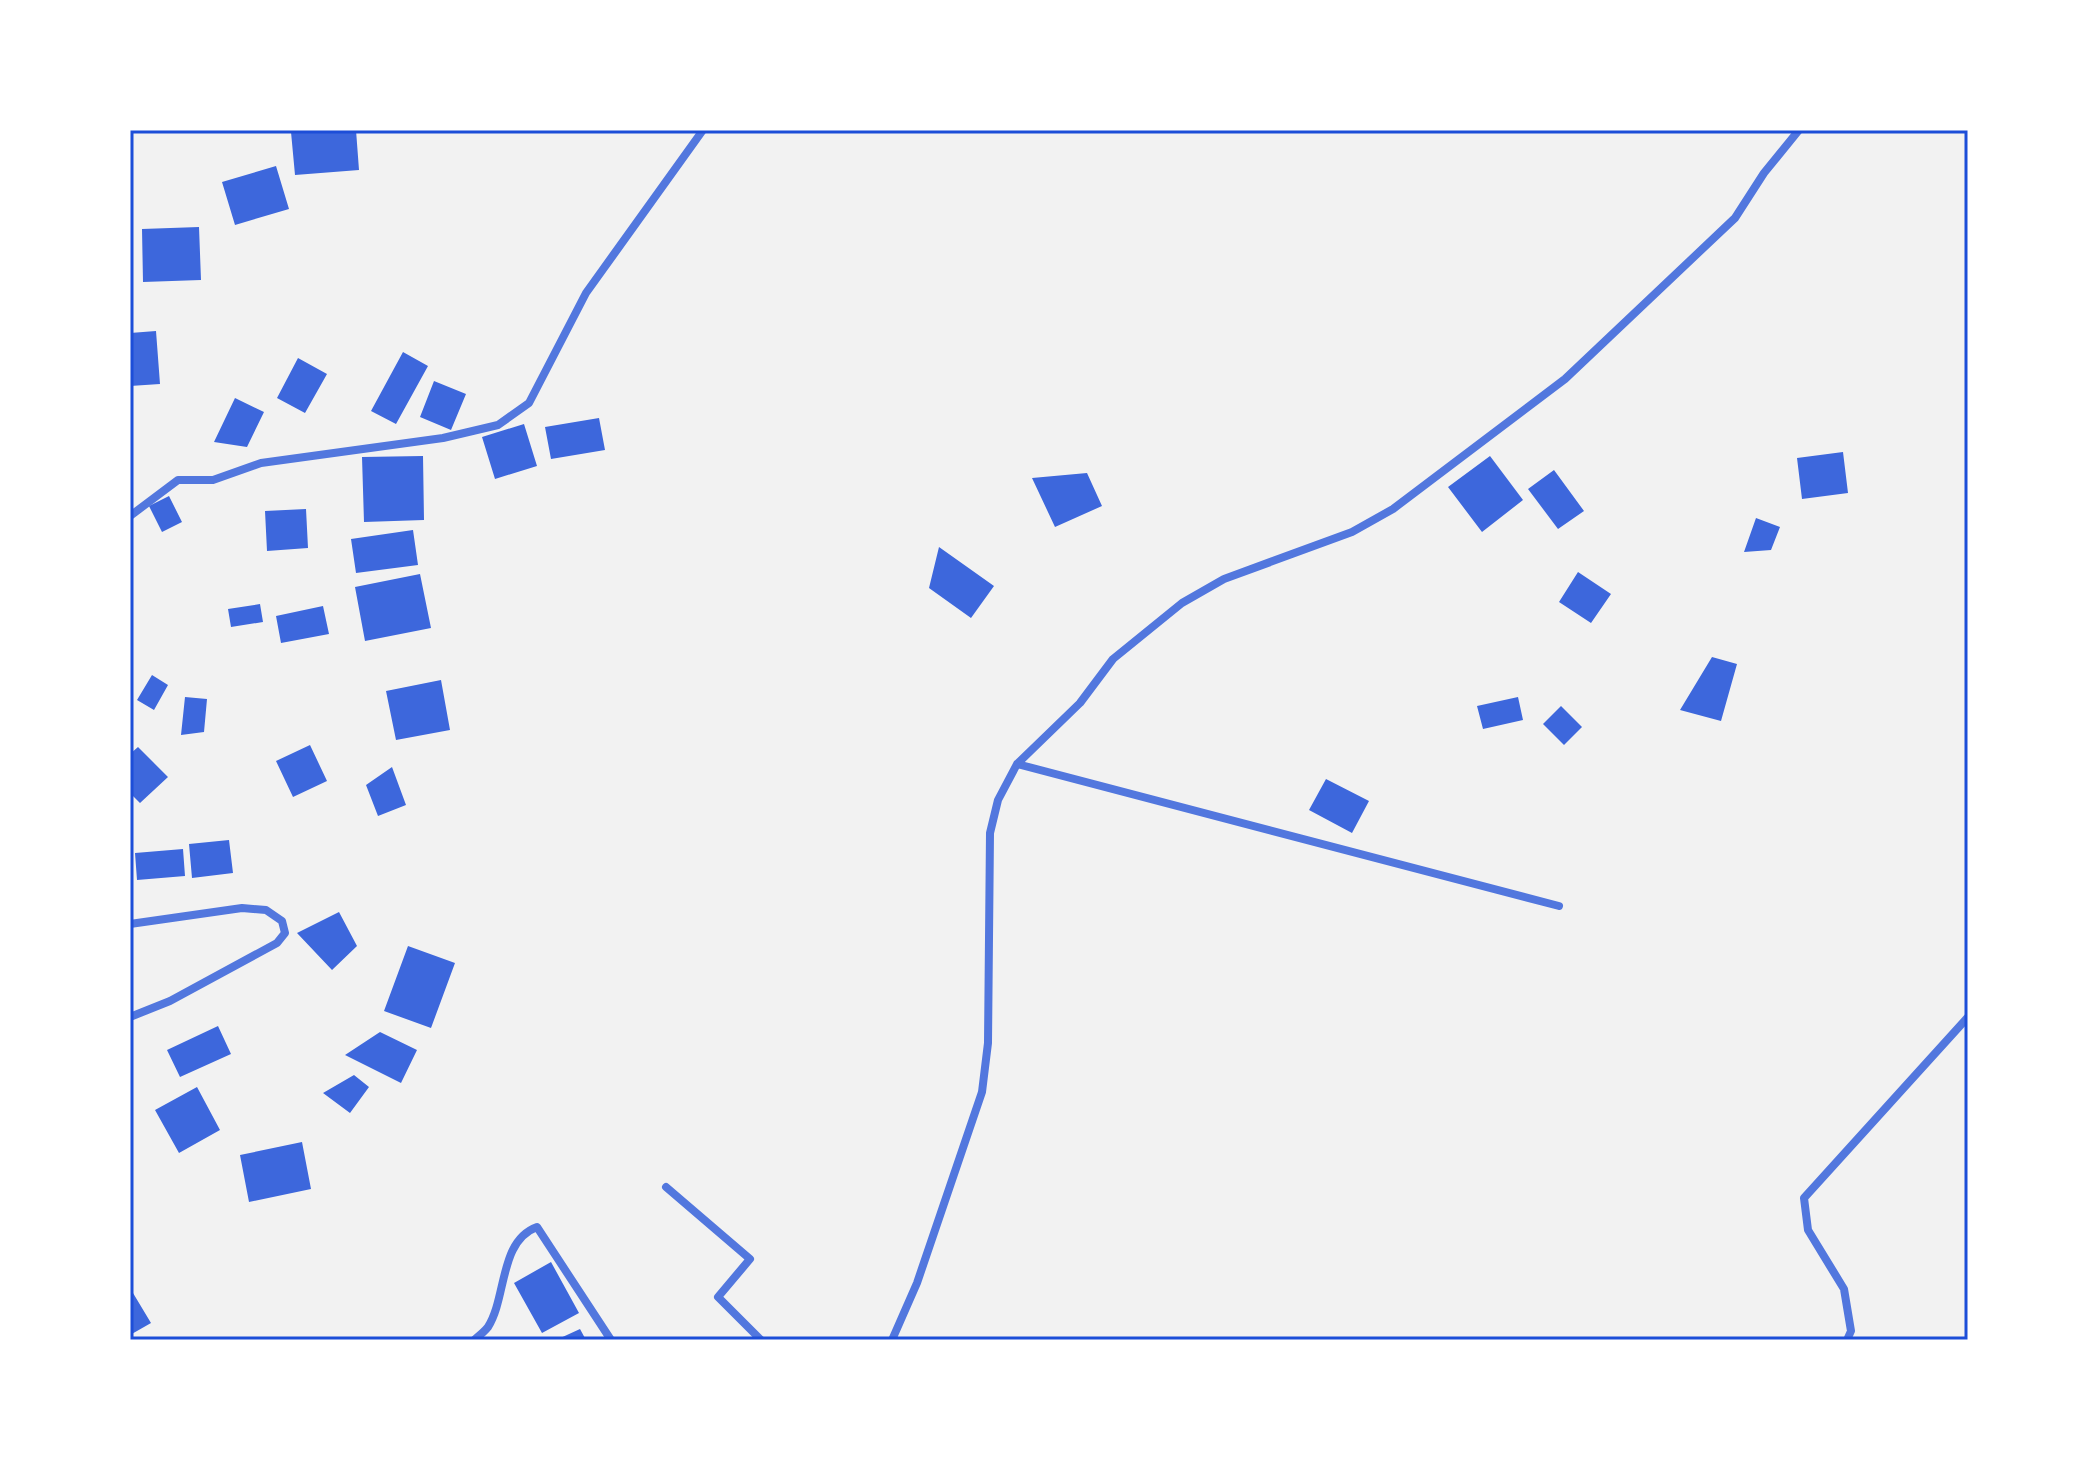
<svg xmlns="http://www.w3.org/2000/svg" width="2098" height="1470" font-family="Overpass,sans-serif">
  <style>
    .building { fill: #3d67dc }
    .lines { fill: none; stroke-linecap: round; stroke-linejoin: round }
    .minor { stroke: #5277de; stroke-width: 8 }
    .neatline { fill: none; stroke: #1d4ed8; stroke-width: 3 }
  </style>
  <rect width="100%" height="100%" fill="#f2f2f2"/>
  <path class="building" d="M319,130H356L359,170L295,175L291,132Z
    M276,166L289,209L235,225L222,182Z
    M199,227L201,280L143,282L142,229Z
    M156,331L160,384L130,386V333Z
    M403,352L428,366L396,424L371,411Z
    M298,358L327,374L305,413L277,398Z
    M434,381L466,394L451,430L420,417Z
    M235,398L264,412L247,447L214,442Z
    M599,418L605,450L551,459L545,427Z
    M524,424L537,466L495,479L482,437Z
    M1843,452L1848,493L1802,499L1797,458Z
    M423,456L424,520L364,522L362,457Z
    M1490,456L1523,500L1482,532L1448,487Z
    M1554,470L1584,511L1558,529L1528,489Z
    M1087,473L1102,506L1055,527L1032,478Z
    M169,496L182,522L162,532L149,506Z
    M306,509L308,548L267,551L265,511Z
    M1756,518L1780,527L1771,550L1744,552Z
    M413,530L418,565L356,573L351,539Z
    M939,547L994,586L971,618L929,588Z
    M1578,572L1611,594L1591,623L1559,602Z
    M420,574L431,628L365,641L355,587Z
    M260,604L263,622L231,627L228,609Z
    M323,606L329,634L281,643L276,616Z
    M1712,657L1737,664L1721,721L1680,710Z
    M152,675L168,685L154,710L137,700Z
    M441,680L450,730L396,740L386,691Z
    M185,697L207,699L204,732L181,735Z
    M1518,697L1523,720L1483,729L1477,706Z
    M1561,706L1582,727L1564,745L1543,724Z
    M310,745L327,781L293,797L276,761Z
    M138,747L168,777L140,803L130,793V754Z
    M392,767L406,805L378,816L366,785Z
    M1326,779L1369,801L1352,833L1309,810Z
    M229,840L233,873L192,878L189,844Z
    M183,849L185,876L137,880L135,853Z
    M339,912L357,946L332,970L297,933Z
    M408,946L455,963L431,1028L384,1011Z
    M218,1026L231,1054L180,1077L167,1050Z
    M380,1032L417,1050L401,1083L345,1055Z
    M354,1075L369,1087L350,1113L323,1093Z
    M197,1087L220,1130L179,1153L155,1110Z
    M302,1142L311,1189L249,1202L240,1155Z
    M551,1262L579,1313L542,1333L514,1283Z
    M130,1288L151,1323L130,1335Z
    M580,1329L586,1340H556Z"/>
  <g class="lines">
    <path class="minor" d="M130,516L178,480H213L261,463L443,438L498,425L529,403L586,293L703,130
      M1017,764L1559,906
      M130,924L242,908L266,910L282,921L285,933L277,943L170,1001L130,1017
      M666,1187L750,1259L718,1297L761,1340
      M474,1340C479,1336 485,1331 488,1327C507,1297 499,1241 537,1227L611,1340
      M892,1340L917,1283L982,1092L988,1043L990,833L998,800L1017,764L1080,703L1113,659L1182,603L1224,579L1352,532L1393,509L1565,379L1735,218L1764,173L1799,130
      M1847,1340L1851,1331L1844,1289L1808,1230L1804,1198L1968,1017"/>
  </g>
  <rect width="2098" height="1470" fill="none" stroke="#ffffff" stroke-width="264"/>
  <rect x="132" y="132" width="1834" height="1206" class="neatline"/>
</svg>
